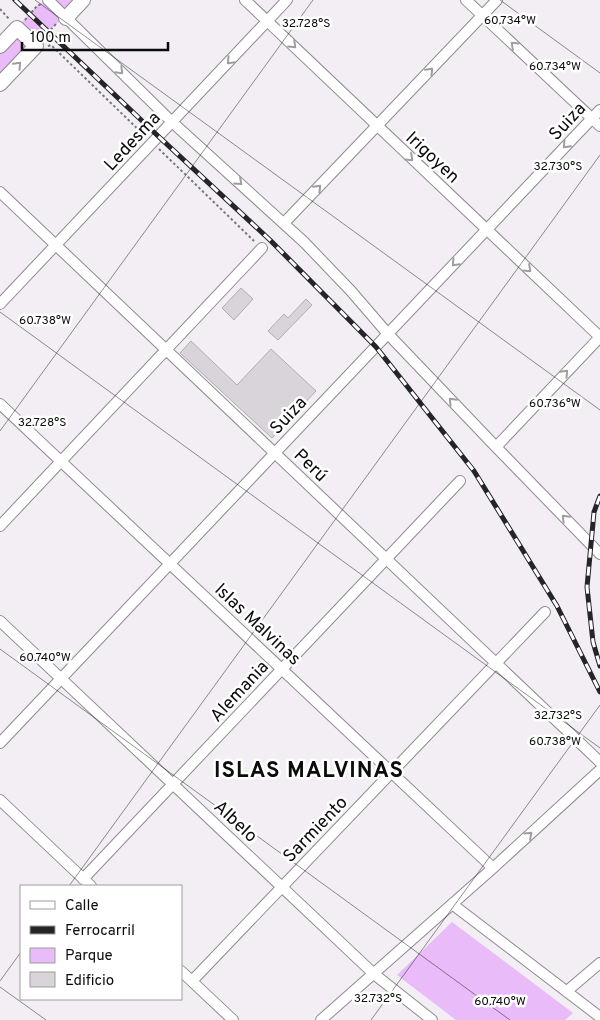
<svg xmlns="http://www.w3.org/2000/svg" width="600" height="1020" font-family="Overpass,sans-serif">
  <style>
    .green { fill: #e9bbf8 }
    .building { fill: #d8d4d9; stroke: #b0adb2 }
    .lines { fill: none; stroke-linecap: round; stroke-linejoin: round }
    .street-casing { stroke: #8e8a8f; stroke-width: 12 }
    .secondary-casing { stroke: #8e8a8f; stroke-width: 16 }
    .path { stroke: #787679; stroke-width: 2; stroke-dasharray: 2.5 2.5; stroke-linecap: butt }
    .street { stroke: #fff; stroke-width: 10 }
    .secondary { stroke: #fff; stroke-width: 14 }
    .rail-casing { stroke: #252426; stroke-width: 5 }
    .rail { stroke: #fff; stroke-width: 3; stroke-dasharray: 9; stroke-linecap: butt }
    .oneway { stroke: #9e9e9e }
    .ticks { fill: none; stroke: #0d0c0d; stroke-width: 1; stroke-opacity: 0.45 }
    .labels { text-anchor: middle; stroke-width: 5; stroke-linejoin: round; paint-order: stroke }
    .street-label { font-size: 18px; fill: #0d0c0d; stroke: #fff }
    .district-label { font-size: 22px; font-weight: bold; letter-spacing: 1px; fill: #0d0c0d; stroke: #fff }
    .ticks-label { font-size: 12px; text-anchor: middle; fill: #0d0c0d; stroke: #fff; stroke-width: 5; stroke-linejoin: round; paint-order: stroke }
  </style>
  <rect width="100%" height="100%" fill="#f2eef4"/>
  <path class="green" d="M47,0H83L66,18L56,24L0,84V46L37,6Z
    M452,922L573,1013L565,1020H456L397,975Z"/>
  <path class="building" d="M241,288L253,299L234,320L222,308Z
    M306,299L312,305L278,340L268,331L284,314L288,318Z
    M191,341L237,385L271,349L316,391L272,438L180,353Z"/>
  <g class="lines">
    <defs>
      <path id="street" d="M48,0L172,122L304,242L351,291L388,334L496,447L600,554
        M245,0L600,337
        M466,0L600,126
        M0,192L600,762
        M284,223L497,0
        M0,304L287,0
        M0,404L493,868
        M496,447L600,337
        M0,526L262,248
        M0,621L374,974L432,1020
        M0,743L600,110
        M0,800L91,886
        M83,879L460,481
        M452,904L600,1017
        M181,971L233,1020
        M192,981L545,612
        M567,991L600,963
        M321,1020L493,868L600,770"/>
      <path id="secondary" d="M66,18L83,0
        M0,46L17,28L36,46L0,84"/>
    </defs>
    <use href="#street" class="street-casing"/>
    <use href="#secondary" class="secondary-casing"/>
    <path class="path" d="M0,9L10,20
      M25,20L37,6L41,4
      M44,37L56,24
      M48,46L51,45L145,136
      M159,149L254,241"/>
    <use href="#street" class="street"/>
    <use href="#secondary" class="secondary"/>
    <defs>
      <path id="rail" d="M15,0L158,136L270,240L376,347L474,471L557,606L600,692
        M600,496L594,512L587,587L593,642L600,666"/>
    </defs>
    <use href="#rail" class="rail-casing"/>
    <use href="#rail" class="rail"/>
  </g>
  <defs><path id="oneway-chevron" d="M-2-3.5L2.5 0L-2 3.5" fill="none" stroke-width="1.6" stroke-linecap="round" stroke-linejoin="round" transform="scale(1.25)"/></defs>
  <g class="oneway">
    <use href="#oneway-chevron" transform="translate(293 45) rotate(44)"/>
    <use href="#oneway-chevron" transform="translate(514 45) rotate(-137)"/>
    <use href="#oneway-chevron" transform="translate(230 61) rotate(133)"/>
    <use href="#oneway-chevron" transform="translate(18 65) rotate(-47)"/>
    <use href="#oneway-chevron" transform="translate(120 71) rotate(45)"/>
    <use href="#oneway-chevron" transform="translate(430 71) rotate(-46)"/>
    <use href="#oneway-chevron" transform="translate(566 145) rotate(133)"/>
    <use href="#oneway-chevron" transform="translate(410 158) rotate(43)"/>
    <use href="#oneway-chevron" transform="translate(239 182) rotate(42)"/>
    <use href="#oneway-chevron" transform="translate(318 188) rotate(-46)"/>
    <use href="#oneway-chevron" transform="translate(455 263) rotate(133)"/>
    <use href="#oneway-chevron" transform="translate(528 269) rotate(43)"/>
    <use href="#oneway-chevron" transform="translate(565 373) rotate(-47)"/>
    <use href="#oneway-chevron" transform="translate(452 401) rotate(-134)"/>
    <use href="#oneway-chevron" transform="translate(565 518) rotate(-134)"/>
    <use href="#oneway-chevron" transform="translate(529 835) rotate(-43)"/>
  </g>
  <path class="ticks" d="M35,0L600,410M500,0L600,73M0,312L600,748M0,431L313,0M0,649L510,1020M69,886L600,155M0,981L21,952M0,987L46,1020M371,1020L600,705"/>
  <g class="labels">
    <g class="street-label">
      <text transform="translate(567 121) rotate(-47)" y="6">Suiza</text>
      <text transform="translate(132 141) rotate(-47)" y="6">Ledesma</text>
      <text transform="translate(433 157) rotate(43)" y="6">Irigoyen</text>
      <text transform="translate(288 415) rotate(-47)" y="6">Suiza</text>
      <text transform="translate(311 465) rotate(44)" y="6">Perú</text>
      <text transform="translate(258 624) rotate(43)" y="6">Islas Malvinas</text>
      <text transform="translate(239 691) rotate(-47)" y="6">Alemania</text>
      <text transform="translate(236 821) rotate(43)" y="6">Albelo</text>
      <text transform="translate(315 829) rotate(-46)" y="6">Sarmiento</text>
    </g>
    <g class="district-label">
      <text x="309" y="777">ISLAS MALVINAS</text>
    </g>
  </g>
  <g class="ticks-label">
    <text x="510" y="24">60.734°W</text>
    <text x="306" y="27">32.728°S</text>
    <text x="555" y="70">60.734°W</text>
    <text x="558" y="170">32.730°S</text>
    <text x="45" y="324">60.738°W</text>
    <text x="555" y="407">60.736°W</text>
    <text x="42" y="426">32.728°S</text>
    <text x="45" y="661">60.740°W</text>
    <text x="558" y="719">32.732°S</text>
    <text x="555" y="745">60.738°W</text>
    <text x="378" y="1002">32.732°S</text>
    <text x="500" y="1005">60.740°W</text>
  </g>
  <rect x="20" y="885" width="162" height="115" fill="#ffffff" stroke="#9e9e9e"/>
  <rect x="30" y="901" width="25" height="8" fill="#ffffff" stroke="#9e9e9e"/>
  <text x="65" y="910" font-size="15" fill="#0d0c0d">Calle</text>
  <rect x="30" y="926" width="25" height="8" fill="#252426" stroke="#9e9e9e"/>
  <text x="65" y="935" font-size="15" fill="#0d0c0d">Ferrocarril</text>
  <rect x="30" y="948" width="25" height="15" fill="#e9bbf8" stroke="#9e9e9e"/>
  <text x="65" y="960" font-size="15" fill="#0d0c0d">Parque</text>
  <rect x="30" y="972" width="25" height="15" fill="#d8d4d9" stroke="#9e9e9e"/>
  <text x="65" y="985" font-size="15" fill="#0d0c0d">Edificio</text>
  <path d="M22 42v8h146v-8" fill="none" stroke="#0d0c0d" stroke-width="2.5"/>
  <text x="30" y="42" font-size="15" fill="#0d0c0d" stroke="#ffffff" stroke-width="4" paint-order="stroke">100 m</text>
</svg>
